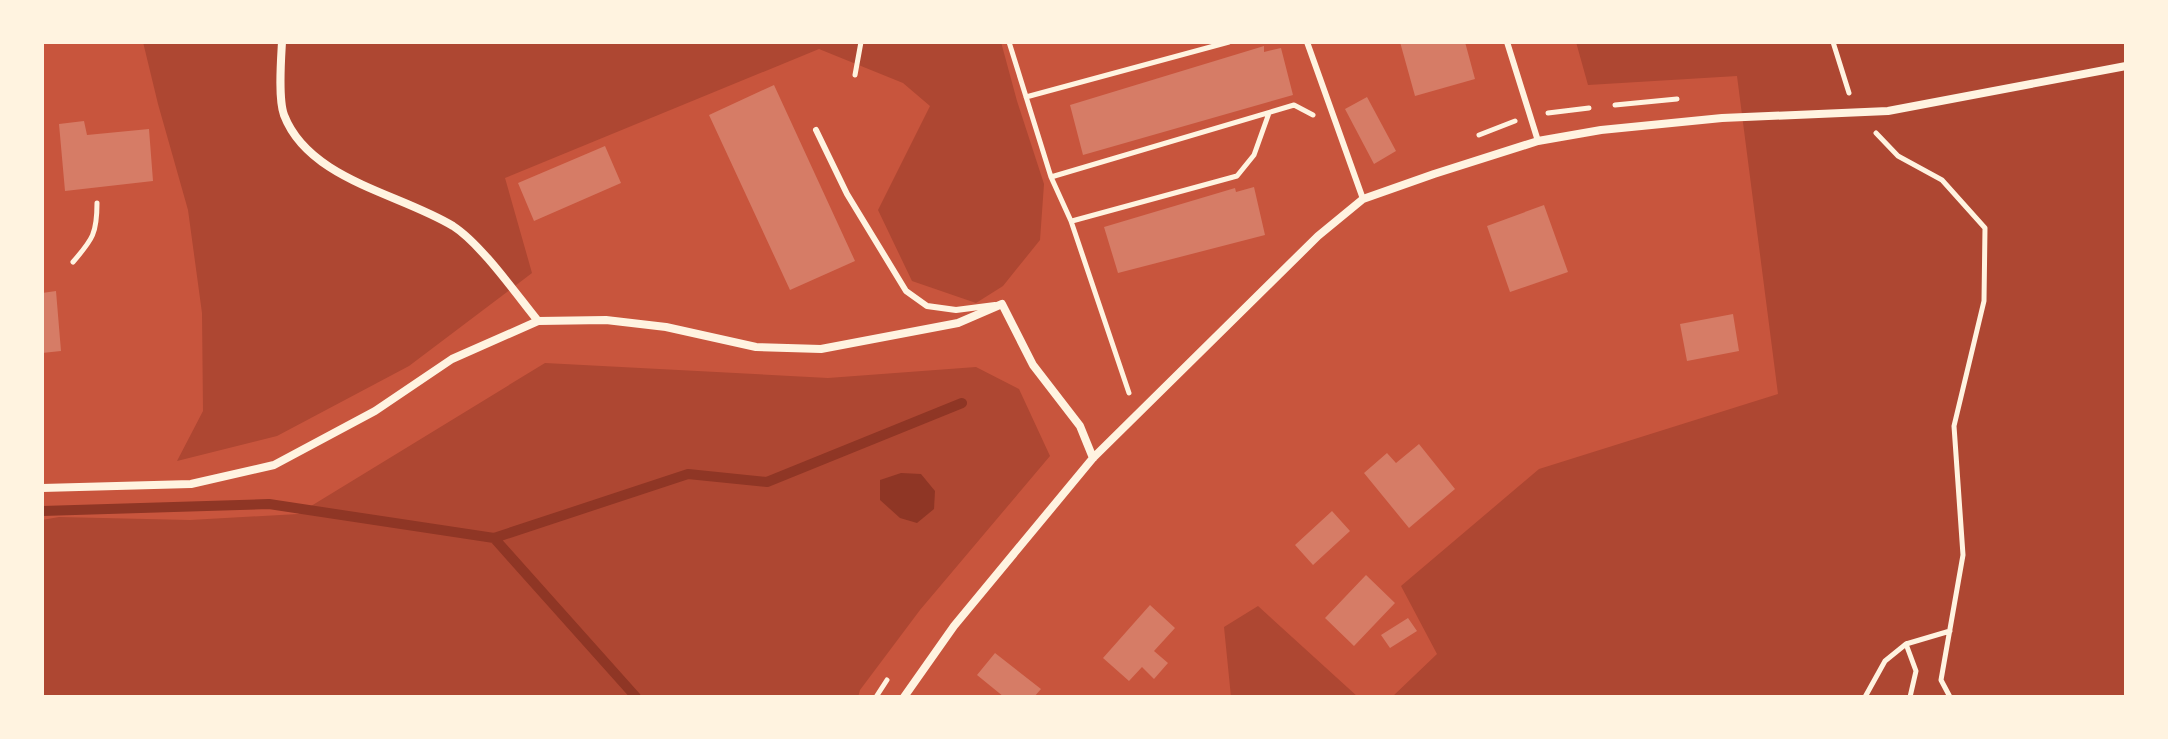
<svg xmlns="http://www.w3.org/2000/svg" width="2168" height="739" font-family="'Libre Baskerville',serif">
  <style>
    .green { fill: #ae4732 }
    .water { fill: #8f3625 }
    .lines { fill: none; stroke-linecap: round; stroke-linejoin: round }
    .stream { stroke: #8f3625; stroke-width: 10 }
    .building { fill: #d67c66 }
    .path { stroke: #fff3e0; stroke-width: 5 }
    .service { stroke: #fff3e0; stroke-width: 6 }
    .minor { stroke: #fff3e0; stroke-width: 8 }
  </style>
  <rect width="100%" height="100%" fill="#c8553d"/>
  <path class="green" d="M143,42H1001L1017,101L1044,184L1040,240L1003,286L976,303L912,281L878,210L930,106L903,83L819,49L505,178L532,273L409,366L277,436L177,461L203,411L202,313L188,210L158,104Z
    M1576,42H2126V697H1392L1437,654L1401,586L1539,469L1778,394L1737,76L1588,85Z
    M545,363L828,378L976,367L1019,389L1050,456L920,610L860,690L858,697H42V520L59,517L190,520L298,514Z
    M1258,606L1358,697H1231L1224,627Z"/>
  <path class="water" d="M901,473L921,474L935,491L934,509L917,523L900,518L880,500V480Z"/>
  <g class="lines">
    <path class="stream" d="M42,511L269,504L494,538L636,697
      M494,538L688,474L767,482L962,403"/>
  </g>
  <path class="building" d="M1400,42H1465L1475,79L1415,96Z
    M1264,46V52L1281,48L1293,95L1083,155L1070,105Z
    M774,85L855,261L790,290L709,115Z
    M1367,97L1396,151L1374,164L1345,109Z
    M84,121L87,135L149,129L153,181L65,191L59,124Z
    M605,146L621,183L534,221L518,183Z
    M1254,187L1265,235L1118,273L1104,227L1235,188L1236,192Z
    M1544,205L1568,272L1510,292L1487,226Z
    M56,291L61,351L42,353V293Z
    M1733,314L1739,351L1687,361L1680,324Z
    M1419,444L1455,489L1409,528L1364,473L1387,453L1396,463Z
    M1332,511L1350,531L1313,565L1295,545Z
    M1366,575L1395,603L1354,646L1325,618Z
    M1150,605L1175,628L1154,651L1168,663L1154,679L1142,667L1129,681L1103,658Z
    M1408,618L1417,631L1390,648L1381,635Z
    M995,653L1041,689L1034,697H1004L977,675Z"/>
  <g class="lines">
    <path class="path" d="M1009,42L1051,177L1071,221L1129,393
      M1833,42L1849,93
      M855,75L861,42
      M1026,97L1229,42
      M1615,105L1677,99
      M1548,113L1589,108
      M1876,133L1898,156L1942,180L1985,228L1984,301L1954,426L1963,555L1941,680L1950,697
      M1479,135L1515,121
      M1051,177L1294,105L1313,115
      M1072,221L1237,176L1254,155L1269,113
      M73,262C93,239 97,233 97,203
      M876,697L887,680
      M1865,697L1885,661L1906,644
      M1910,697L1916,671L1906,644L1950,631"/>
    <path class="service" d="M1307,42L1363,199
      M1507,42L1538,141
      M816,130L847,194L906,291L927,306L956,310L995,305"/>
    <path class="minor" d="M282,42C281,60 278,99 284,115C309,180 399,193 453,226C481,244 516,294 538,321
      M42,488L191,484L274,465L375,411L452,359L538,321L606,320L666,327L756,347L821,349L958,323L1002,304L1033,365L1080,426L1093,458
      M904,697L954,626L1093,458L1318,236L1363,199L1434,174L1538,141L1601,130L1722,118L1888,111L2126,66"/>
  </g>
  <rect width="2168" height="739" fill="none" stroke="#fff3e0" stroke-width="88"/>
</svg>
